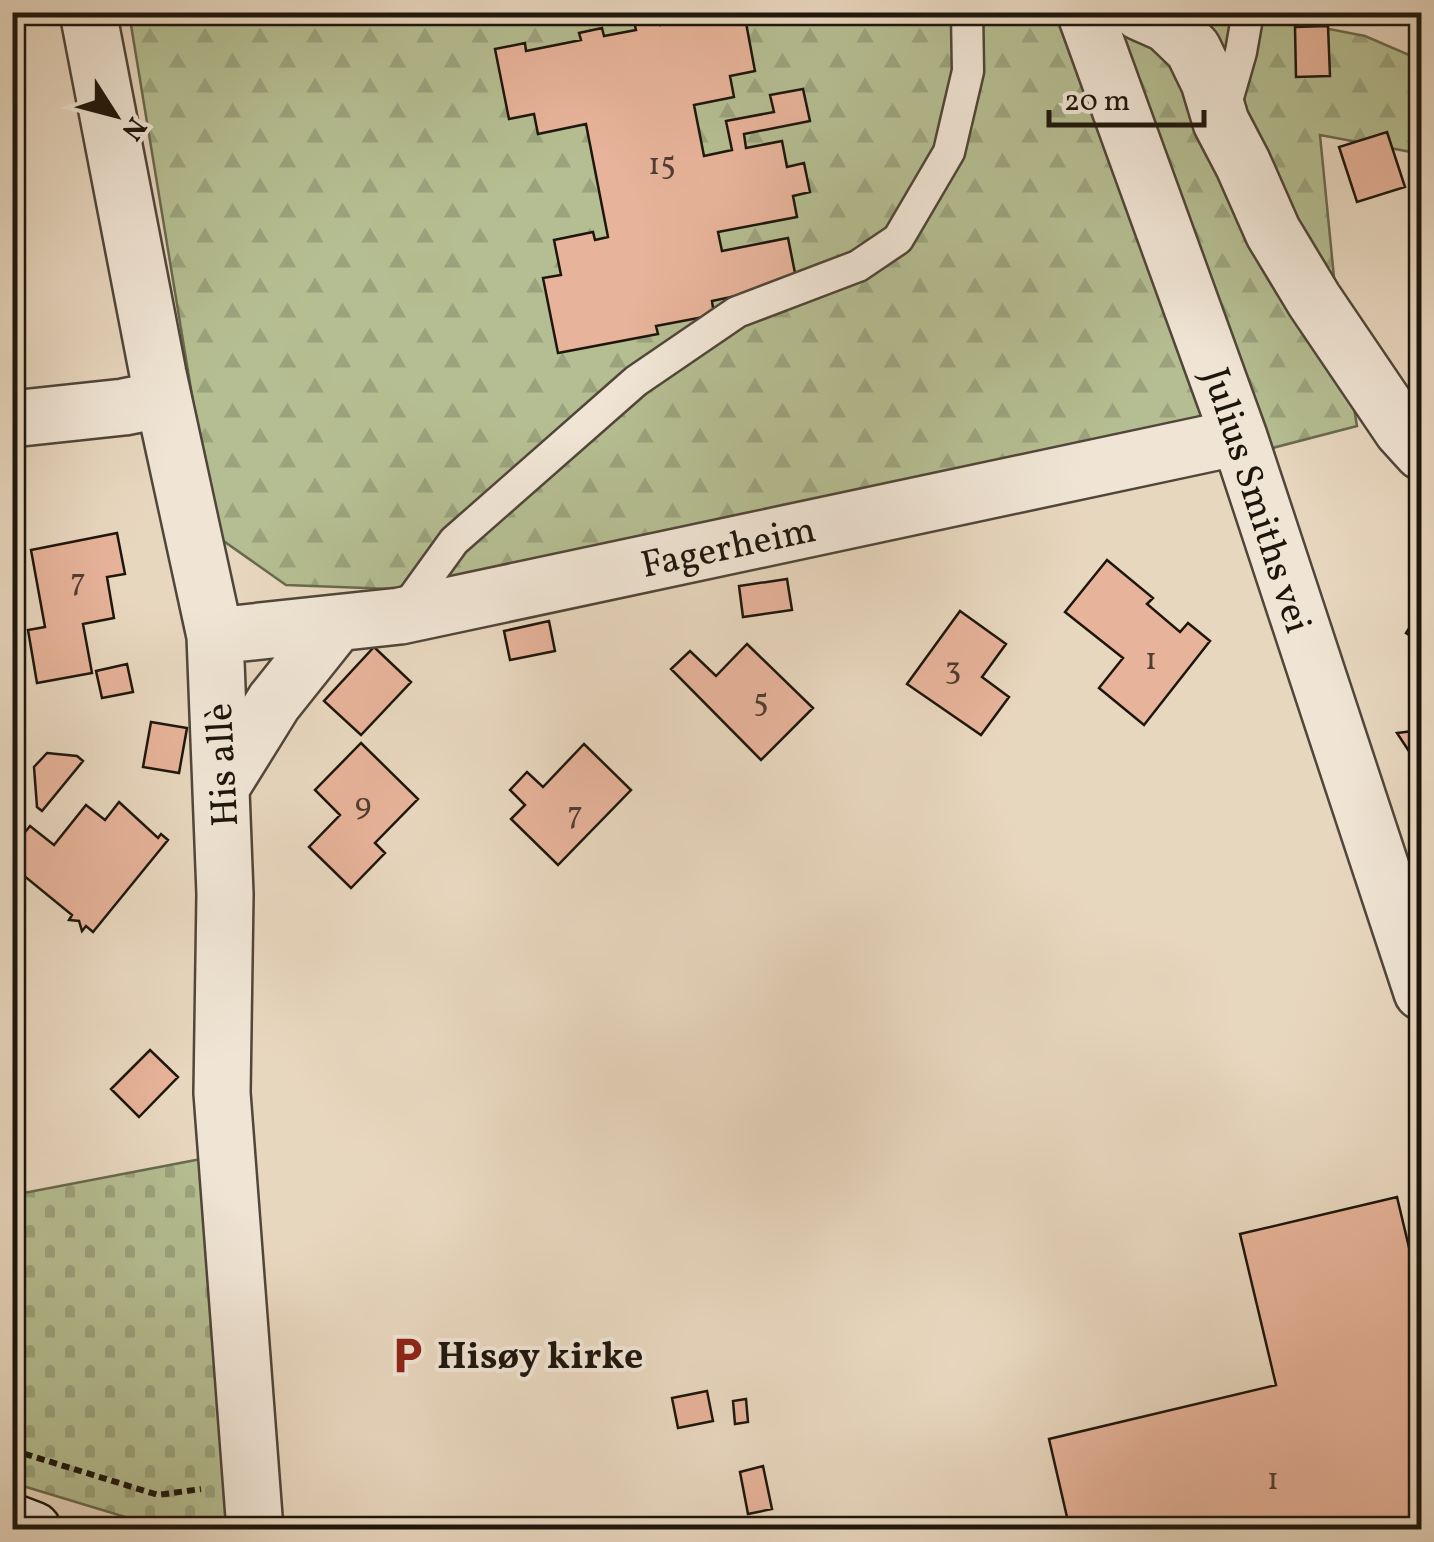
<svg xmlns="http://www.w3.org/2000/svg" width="1434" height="1542" font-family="Vollkorn,serif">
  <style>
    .forest { fill: url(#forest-firs); stroke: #696a4f; stroke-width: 2.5 }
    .cemetery { fill: url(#cemetery-stones); stroke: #696a4f; stroke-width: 2.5 }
    .building { fill: #e7b39a; stroke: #1d160c; stroke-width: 2.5 }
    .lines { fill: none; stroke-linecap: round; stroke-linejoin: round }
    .service-casing { stroke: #504639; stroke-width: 35 }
    .minor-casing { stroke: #504639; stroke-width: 60 }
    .secondary-casing { stroke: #1d160c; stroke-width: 60 }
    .path { stroke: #1d160c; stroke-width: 6; stroke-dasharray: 8 5; stroke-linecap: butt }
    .service { stroke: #f0e5d5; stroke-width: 30 }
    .minor { stroke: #f0e5d5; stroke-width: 55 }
    .secondary { stroke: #f0e5d5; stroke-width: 55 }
    .labels { text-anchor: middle; stroke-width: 8; stroke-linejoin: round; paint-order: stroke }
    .number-label { font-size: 32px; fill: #503d30 }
    .street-label { font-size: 38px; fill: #1d160c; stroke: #f0e5d5 }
    .poi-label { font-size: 38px; font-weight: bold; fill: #1d160c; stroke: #f0e5d5; text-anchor: start }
  </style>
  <defs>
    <pattern id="forest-firs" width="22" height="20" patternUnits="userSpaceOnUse" patternTransform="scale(2.5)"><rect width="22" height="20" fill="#b5be92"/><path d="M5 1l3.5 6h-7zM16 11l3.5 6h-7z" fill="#9ba37d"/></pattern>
    <pattern id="cemetery-stones" width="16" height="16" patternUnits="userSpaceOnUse" patternTransform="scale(2.5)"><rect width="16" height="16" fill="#b5be92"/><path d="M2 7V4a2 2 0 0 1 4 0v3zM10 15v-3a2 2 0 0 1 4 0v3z" fill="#9ba37d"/></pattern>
  </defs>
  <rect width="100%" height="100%" fill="#e8d7bf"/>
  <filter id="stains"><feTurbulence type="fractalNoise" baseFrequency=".002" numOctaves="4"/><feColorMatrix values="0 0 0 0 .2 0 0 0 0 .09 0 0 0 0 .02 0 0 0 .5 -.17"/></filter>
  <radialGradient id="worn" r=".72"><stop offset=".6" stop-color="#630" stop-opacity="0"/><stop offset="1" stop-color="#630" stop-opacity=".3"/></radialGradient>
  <path class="forest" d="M129,13H1247L1365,36L1421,60V158L1411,152L1320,135L1337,308L1357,426L1134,484L522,594L286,585L215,535Z"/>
  <path class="cemetery" d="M201,1159L235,1529H165L13,1483V1195Z"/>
  <path class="building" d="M713,12H744L755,71L730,76L734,97L694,105L704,156L732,150L726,121L774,112L770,95L803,89L810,121L744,134L746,148L782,141L787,167L804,163L810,192L793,196L797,217L718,232L722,251L788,238L797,283L712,301L714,315L656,326L658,334L558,353L543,278L561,275L554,240L593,232L595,240L608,237L586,124L538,134L534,114L509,119L495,49L525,43L526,51L581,40L579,33L602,28L604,36L636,30L634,22L658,17L660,25Z
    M1328,26L1330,76L1296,77L1295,27Z
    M1387,132L1405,187L1357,202L1339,147Z
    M117,533L125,574L107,577L114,618L83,624L92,673L37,683L28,630L45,627L31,550Z
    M1107,560L1153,598L1147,604L1180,632L1188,623L1210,641L1144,725L1099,688L1123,658L1065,612Z
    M787,579L792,610L743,617L739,586Z
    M1422,608V643L1406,633Z
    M960,611L1006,644L982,677L1009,697L981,735L907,684Z
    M549,621L555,651L510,660L504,631Z
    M747,644L813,708L761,760L671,669L690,651L716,676Z
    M374,647L411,682L361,735L324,701Z
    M127,664L133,692L102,698L96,671Z
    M151,722L187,728L179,773L143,767Z
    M1422,730V771L1397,733Z
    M361,743L418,799L375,843L385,853L351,888L309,847L340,815L315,790Z
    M584,744L631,790L558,865L511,819L525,805L510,790L527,772L543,787Z
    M47,753L77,756L83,761L42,811L37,807L34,767Z
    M119,802L158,838L161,834L168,840L93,932L86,926L82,931L79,921L69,920L72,915L12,866V848L30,826L54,845L86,805L105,820Z
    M150,1050L178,1077L139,1117L111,1089Z
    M1397,1197L1422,1302V1514L1355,1530H1070L1049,1439L1276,1385L1240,1234Z
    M707,1391L713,1421L678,1428L672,1398Z
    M746,1399L748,1422L735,1424L733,1401Z
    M763,1466L772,1509L748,1514L740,1472Z"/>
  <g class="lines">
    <defs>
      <path id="service" d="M1224,111L1241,52L1248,12
        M402,613L454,541L636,381L737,312L858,266L898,239L949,152L968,71L967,12"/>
      <path id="minor" d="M88,12L158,374L215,636L225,894L222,1093L255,1530
        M1085,12L1239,437L1422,992
        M1140,12L1167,24L1193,49L1209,82L1221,122L1243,164L1273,232L1314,300L1402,430L1422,452
        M12,419L124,407L163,399
        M215,636L400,616L1239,437
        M223,784L274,702L337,623"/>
      <path id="secondary" d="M12,1522L33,1530"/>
    </defs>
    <use href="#service" class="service-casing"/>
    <use href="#minor" class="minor-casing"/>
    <use href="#secondary" class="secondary-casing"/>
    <path class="path" d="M12,1450L158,1495L201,1489"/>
    <use href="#service" class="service"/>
    <use href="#minor" class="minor"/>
    <use href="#secondary" class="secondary"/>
  </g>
  <defs>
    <symbol id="parking-bare" viewBox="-9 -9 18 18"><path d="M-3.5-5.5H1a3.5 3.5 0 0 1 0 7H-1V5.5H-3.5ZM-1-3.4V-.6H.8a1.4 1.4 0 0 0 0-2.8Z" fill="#8f2418" stroke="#f0e5d5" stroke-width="2.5" paint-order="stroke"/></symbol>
  </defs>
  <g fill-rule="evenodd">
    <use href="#parking-bare" x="380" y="1328" width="55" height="55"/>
  </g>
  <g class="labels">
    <g class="number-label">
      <text x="662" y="174">15</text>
      <text x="78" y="590">7</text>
      <text x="1151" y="669">1</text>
      <text x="953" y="679">3</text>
      <text x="761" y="711">5</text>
      <text x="363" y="814">9</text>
      <text x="575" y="823">7</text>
      <text x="1273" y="1489">1</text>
    </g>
    <g class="street-label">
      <text transform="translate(1258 500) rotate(72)" y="13">Julius Smiths vei</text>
      <text transform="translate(728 546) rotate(-12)" y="13">Fagerheim</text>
      <text transform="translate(221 765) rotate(-93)" y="13">His allè</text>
    </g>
    <g class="poi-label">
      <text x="437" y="1368">Hisøy kirke</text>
    </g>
  </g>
  <rect width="1434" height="1542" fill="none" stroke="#e8d7bf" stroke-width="50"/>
  <rect x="15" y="15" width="1404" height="1512" fill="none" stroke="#1d160c" stroke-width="5"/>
  <rect x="25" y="25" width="1384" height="1492" fill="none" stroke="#1d160c" stroke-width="2.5"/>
  <g transform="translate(115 115) rotate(126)" stroke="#f0e5d5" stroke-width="8" paint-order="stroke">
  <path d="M0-8L18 38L0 25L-18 38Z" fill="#1d160c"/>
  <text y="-15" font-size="28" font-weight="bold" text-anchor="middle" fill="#1d160c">N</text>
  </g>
  <path d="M1049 110v15h155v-15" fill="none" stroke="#1d160c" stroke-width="5"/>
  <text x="1064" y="110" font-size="30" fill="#1d160c" stroke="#f0e5d5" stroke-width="8" paint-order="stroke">20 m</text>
  <rect width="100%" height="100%" filter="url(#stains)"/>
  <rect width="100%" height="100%" fill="url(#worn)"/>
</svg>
